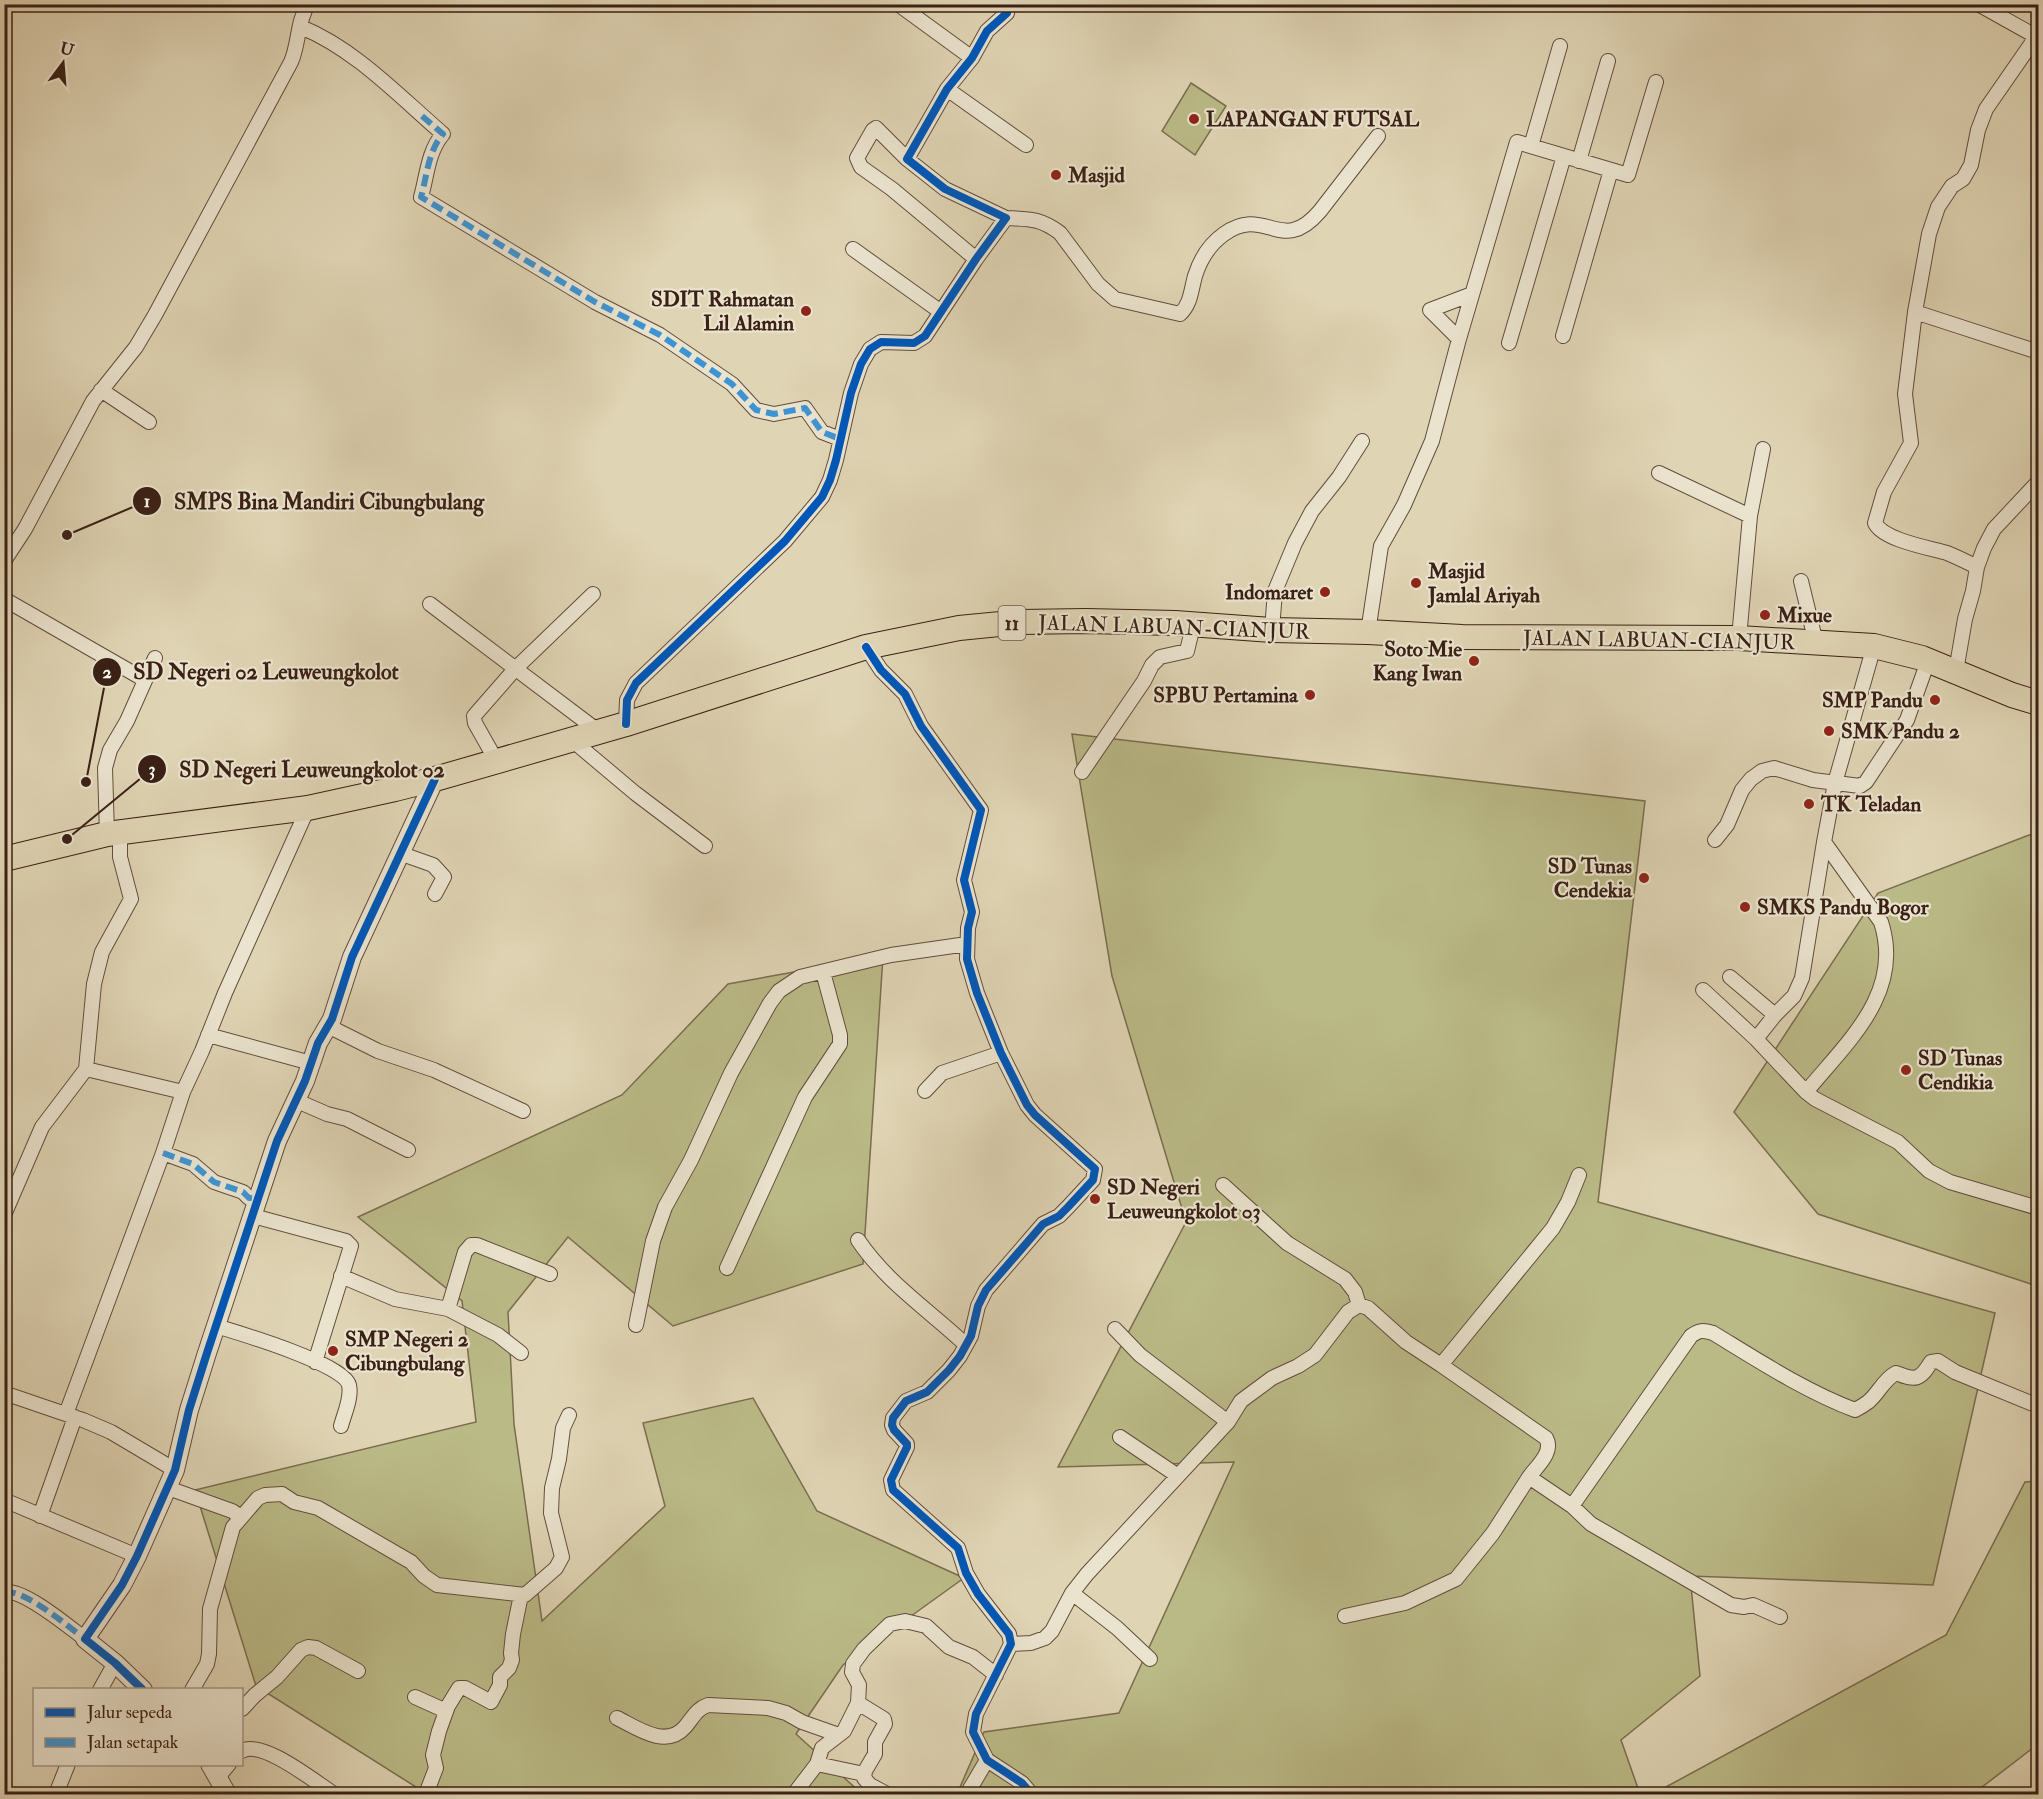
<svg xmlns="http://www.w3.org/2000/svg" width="2043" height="1799" font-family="'IM FELL Double Pica',serif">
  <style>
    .green { fill: #baba87; stroke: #7a6d4e; stroke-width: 1.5 }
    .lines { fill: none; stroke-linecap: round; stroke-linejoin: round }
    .minor-casing { stroke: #634d3d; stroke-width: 16 }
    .tertiary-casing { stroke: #634d3d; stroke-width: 20 }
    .trunk-casing { stroke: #3a2015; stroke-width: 26 }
    .minor { stroke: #eae3ce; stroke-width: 14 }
    .tertiary { stroke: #eae3ce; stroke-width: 18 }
    .trunk { stroke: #dfd4b4; stroke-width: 24 }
    .quiet { stroke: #3e94d3; stroke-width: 6; stroke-dasharray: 12 6; stroke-linecap: butt }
    .cycleway-casing { stroke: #eae3ce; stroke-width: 11 }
    .cycleway { stroke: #0057b8; stroke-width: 8 }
    .poi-dot { fill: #8f2418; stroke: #eae3ce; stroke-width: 2 }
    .labels { text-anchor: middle; stroke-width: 4.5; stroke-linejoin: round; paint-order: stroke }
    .shield { fill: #eae3ce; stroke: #6f5a4c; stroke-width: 1.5 }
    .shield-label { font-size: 20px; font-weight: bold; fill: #3a2015 }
    .poi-label { font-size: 21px; font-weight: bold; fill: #3a2015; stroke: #eae3ce; text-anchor: start }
    .street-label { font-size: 21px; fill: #3a2015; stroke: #eae3ce }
    .leader { fill: none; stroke: #3a2015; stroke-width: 2 }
    .callout-dot { fill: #3a2015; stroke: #eae3ce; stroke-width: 2 }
    .mark-label { font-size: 18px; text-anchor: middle; font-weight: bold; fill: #fff }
    .callout-label { font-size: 22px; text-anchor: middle; font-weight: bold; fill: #3a2015; stroke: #eae3ce; stroke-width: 4.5; stroke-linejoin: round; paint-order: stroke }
  </style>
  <rect width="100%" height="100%" fill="#dfd4b4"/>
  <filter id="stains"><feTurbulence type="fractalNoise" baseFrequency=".00333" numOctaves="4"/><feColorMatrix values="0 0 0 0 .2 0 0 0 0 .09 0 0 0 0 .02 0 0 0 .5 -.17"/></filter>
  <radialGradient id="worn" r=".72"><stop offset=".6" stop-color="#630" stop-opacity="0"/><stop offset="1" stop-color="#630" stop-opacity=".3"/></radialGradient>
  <path class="green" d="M1191,83L1226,106L1195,155L1162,131Z
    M1072,734L1645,801L1598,1202L1995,1313L1933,1585L1690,1576L1700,1676L1621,1740L1640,1794H957L984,1732L1119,1713L1234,1462L1058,1467L1186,1222L1112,976Z
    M2029,835H2038V1292L2034,1285L1818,1214L1734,1112L1878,893Z
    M883,956L863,1264L673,1326L568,1237L508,1312L514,1424L542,1621L665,1506L643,1423L753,1398L817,1511L964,1578L843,1665L796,1734L862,1794H427L256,1686L195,1490L476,1422L462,1301L358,1217L622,1095L728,984Z
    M2038,1481V1744L1973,1794H1653L1946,1635L2025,1482Z"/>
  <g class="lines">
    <defs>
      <path id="minor" d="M898,4L972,58
        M1978,4L2037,37
        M301,27C355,49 399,96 443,134C428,151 427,176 421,197L595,302L660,335L732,384L756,410L774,414L805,408L822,432L840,439
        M947,89L1026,145
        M1531,146L1560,46
        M907,159L876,128L873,130L857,158L861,167L892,189L976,259
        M1579,161L1608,61
        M1006,218C1029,219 1040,218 1060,233L1098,284L1115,299L1180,314C1191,304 1191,290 1195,276C1200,260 1210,244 1224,234C1266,204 1281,257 1320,211L1378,136
        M853,249L941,312
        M1915,312L2038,352
        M1563,336L1611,170
        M1459,339L1430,310L1472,294
        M1509,343L1564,156
        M101,390L149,422
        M1659,473L1750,516
        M4,561L25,529L93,401L136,347L155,315L291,62C299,44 297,22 308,4
        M1977,567C1967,562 1957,557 1947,553C1930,548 1883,540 1875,523L1884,492L1911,443L1905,394L1915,312L1929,234L1938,207L1952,186L1963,179L1971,165L1978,130L1986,109L2038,34
        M1801,581L1816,643
        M4,599L145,680
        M430,604L598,731
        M1272,630L1275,591L1295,543L1312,511L1339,477L1362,441
        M1368,632L1381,546L1404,505L1432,441L1459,339L1517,142L1628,175L1656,82
        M1739,638L1750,516L1763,449
        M866,647L881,670L905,694L921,726L981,810L964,880L972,912L968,928L967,959L977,993L1001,1053L1027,1105L1035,1115L1095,1169L1093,1180L1068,1207L1059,1216L1043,1224L986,1290L978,1306L971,1336L960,1356L949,1370L927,1392L906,1401L893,1418L892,1425L894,1430L907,1444V1447L891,1480L893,1490L958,1548L966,1573L978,1594L1009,1634L1011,1644L976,1714L973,1732L987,1760L1022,1783L1028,1790V1794
        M1956,671L1965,619L1973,591L1977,567L1984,548L1994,529L2038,482
        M626,724L627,700L636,683L785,541L822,497L830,480L836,460L851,393L861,364L870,349L881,342L914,343L925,336L976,259L1006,218L945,189L907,159L947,89L972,58L987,31L1007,13L1008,4
        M572,740L635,793L705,846
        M497,762L475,723L474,716L515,669L593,594
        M1082,772L1144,681L1152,665L1160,657L1187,651L1193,626
        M107,834L105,768L110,750L127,721L155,658
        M1715,840L1727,825L1742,790L1751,779L1762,771L1774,768L1813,780L1860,786L1866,782L1907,720L1928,661
        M402,854L433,865L444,877L435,894
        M1730,977L1775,1015
        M1703,990L1756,1039L1806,1092L1815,1099L1898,1142L1929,1171L1950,1182L2038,1208
        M328,1026L378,1051L434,1070L523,1111
        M208,1035L311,1063
        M1756,1039L1775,1015L1794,996L1802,978L1824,842L1835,783L1874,646
        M86,1069L183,1092
        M925,1091L942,1073L1001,1053
        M1806,1092C1847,1042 1904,993 1881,922L1824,842
        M295,1100L327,1114L347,1119L408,1150
        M163,1153L193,1164L214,1182L243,1192L249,1198H260
        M1223,1185L1287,1243L1345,1279L1355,1292L1359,1305
        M4,1215L42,1127L86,1069L94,984L102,952L131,899L120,857V833
        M253,1216L346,1241L351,1246L315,1362
        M858,1240C886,1282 930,1311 966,1345
        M727,1268L805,1097L840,1044V1035L823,972
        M341,1276L395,1299L448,1309L498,1335L521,1353
        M448,1309L465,1252L471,1245H477L550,1274
        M636,1325L653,1241L665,1207L691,1160L731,1073L770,1003L779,991L800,977L891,955L967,944
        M216,1326C239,1333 344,1364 349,1385C352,1398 344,1414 341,1426
        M1115,1329L1140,1355L1228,1422
        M1441,1365L1546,1438C1554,1452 1537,1466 1529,1477L1572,1506L1591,1524L1731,1605L1744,1607L1753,1605L1780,1617
        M4,1393L83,1420L111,1432L175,1470
        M66,1414L163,1153L183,1092L202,1051L225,993L308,808
        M1120,1437L1178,1476
        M168,1488L232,1511L241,1517
        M4,1500L137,1556
        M1572,1506L1691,1336C1699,1330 1703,1330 1713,1333C1759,1361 1805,1391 1855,1410C1859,1408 1864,1405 1868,1402C1879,1393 1883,1380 1896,1373C1916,1381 1920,1380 1931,1362L1938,1361L1955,1372L2038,1406
        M40,1516L75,1417
        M4,1592C23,1588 69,1627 85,1639
        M1072,1593L1117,1628L1150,1659
        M1345,1616L1405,1603L1456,1579L1493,1533L1529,1477
        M1011,1644L1031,1643L1045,1638L1052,1631L1072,1593L1087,1574L1228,1422L1241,1401L1272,1378L1298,1366L1315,1355L1348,1312L1359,1305L1368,1308L1406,1342L1441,1365L1553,1228L1568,1202L1579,1175
        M100,1690L115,1663
        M192,1690L207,1664L209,1654L210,1609L233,1527L258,1498L265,1495L282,1494L294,1502L318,1508L411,1562L424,1576L437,1585L525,1595L556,1568L562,1557L551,1513L552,1488L559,1459L563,1428L569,1415
        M415,1697L446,1711
        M858,1703L884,1719L885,1724L875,1742V1754L865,1771L864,1778L870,1785L887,1794
        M242,1709L255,1695L277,1677L301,1650L308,1647L316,1648L358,1671
        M617,1718C637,1728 666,1749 685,1727C693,1718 696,1709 708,1705L768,1708L786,1713L802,1722L839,1735
        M242,1751C262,1739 315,1782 334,1794
        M817,1764L864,1774
        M218,1777L229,1764
        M56,1794L68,1764
        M426,1794L436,1768L433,1755L439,1731L448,1706L459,1688H465L491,1702L500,1685V1677L509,1668L512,1660L511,1653L513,1634L521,1595
        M794,1794L817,1764L822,1748L844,1731L858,1703L859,1685L852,1672L853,1664L864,1649L890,1624L905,1621L926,1626L949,1647L973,1657L996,1675
        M967,1794L987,1760"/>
      <path id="tertiary" d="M143,1690L115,1663L85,1639L122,1585L137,1556L175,1470L189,1410L207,1353L277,1141L305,1081L318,1043L332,1019L352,957L435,779
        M210,1764L227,1794"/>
      <path id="trunk" d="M4,859L107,834L308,808L395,789L435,779L626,724L866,647L959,628L1020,622L1086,621L1175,623L1272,630L1368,632L1462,637L1739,638L1874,646L1922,658L2012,695L2038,703"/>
    </defs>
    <use href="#minor" class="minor-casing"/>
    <use href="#tertiary" class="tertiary-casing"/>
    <use href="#trunk" class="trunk-casing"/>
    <use href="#minor" class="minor"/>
    <use href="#tertiary" class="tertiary"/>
    <use href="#trunk" class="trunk"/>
    <path class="quiet" d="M422,116L443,134C428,151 427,176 421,197L595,302L660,335L732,384L756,410L774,414L805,408L822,432L840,439
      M163,1153L193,1164L214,1182L243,1192L249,1198H260
      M4,1592C23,1588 69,1627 85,1639"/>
    <defs>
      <path id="cycleway" d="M866,647L881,670L905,694L921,726L981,810L964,880L972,912L968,928L967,959L977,993L1001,1053L1027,1105L1035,1115L1095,1169L1093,1180L1068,1207L1059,1216L1043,1224L986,1290L978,1306L971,1336L960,1356L949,1370L927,1392L906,1401L893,1418L892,1425L894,1430L907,1444V1447L891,1480L893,1490L958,1548L966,1573L978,1594L1009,1634L1011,1644L976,1714L973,1732L987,1760L1022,1783L1028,1790V1794
        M626,724L627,700L636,683L785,541L822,497L830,480L836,460L851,393L861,364L870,349L881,342L914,343L925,336L976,259L1006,218L945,189L907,159L947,89L972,58L987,31L1007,13L1008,4
        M143,1690L115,1663L85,1639L122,1585L137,1556L175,1470L189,1410L207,1353L277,1141L305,1081L318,1043L332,1019L352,957L435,779"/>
    </defs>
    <use href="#cycleway" class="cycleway-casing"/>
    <use href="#cycleway" class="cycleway"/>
  </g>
  <g class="poi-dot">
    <circle cx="1194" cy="119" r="6"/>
    <circle cx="1056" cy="175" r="6"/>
    <circle cx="806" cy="311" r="6"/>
    <circle cx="1416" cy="583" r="6"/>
    <circle cx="1325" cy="592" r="6"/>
    <circle cx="1765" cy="615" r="6"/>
    <circle cx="1474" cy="661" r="6"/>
    <circle cx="1310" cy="695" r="6"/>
    <circle cx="1935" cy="700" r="6"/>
    <circle cx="1829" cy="731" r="6"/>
    <circle cx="1809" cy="804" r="6"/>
    <circle cx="1644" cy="878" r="6"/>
    <circle cx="1745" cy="907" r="6"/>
    <circle cx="1906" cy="1070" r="6"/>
    <circle cx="1095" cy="1199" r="6"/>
    <circle cx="333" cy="1351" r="6"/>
  </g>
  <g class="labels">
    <rect class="shield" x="998.5" y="606" width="27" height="34" rx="4.5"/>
    <g class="shield-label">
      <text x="1012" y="630">11</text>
    </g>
    <g class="poi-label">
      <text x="1206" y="126">LAPANGAN FUTSAL</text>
      <text x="1068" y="182">Masjid</text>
      <text x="794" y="306" text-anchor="end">SDIT Rahmatan<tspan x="794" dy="24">Lil Alamin</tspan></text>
      <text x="1428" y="578">Masjid<tspan x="1428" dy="24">Jamlal Ariyah</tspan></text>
      <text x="1313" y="599" text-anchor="end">Indomaret</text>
      <text x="1777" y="622">Mixue</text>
      <text x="1462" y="656" text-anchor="end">Soto Mie<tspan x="1462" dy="24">Kang Iwan</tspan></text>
      <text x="1298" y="702" text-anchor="end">SPBU Pertamina</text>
      <text x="1923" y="707" text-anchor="end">SMP Pandu</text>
      <text x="1841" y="738">SMK Pandu 2</text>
      <text x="1821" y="811">TK Teladan</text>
      <text x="1632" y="873" text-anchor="end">SD Tunas<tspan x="1632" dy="24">Cendekia</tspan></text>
      <text x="1757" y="914">SMKS Pandu Bogor</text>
      <text x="1918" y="1065">SD Tunas<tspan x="1918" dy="24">Cendikia</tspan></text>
      <text x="1107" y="1194">SD Negeri<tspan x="1107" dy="24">Leuweungkolot 03</tspan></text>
      <text x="345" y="1346">SMP Negeri 2<tspan x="345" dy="24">Cibungbulang</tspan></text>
    </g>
    <g class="street-label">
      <text transform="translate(1174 627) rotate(2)" y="7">JALAN LABUAN-CIANJUR</text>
      <text transform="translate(1659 640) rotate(1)" y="7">JALAN LABUAN-CIANJUR</text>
    </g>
  </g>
  <path class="leader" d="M67 535L147 501M86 782L107 672M67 839L152 769"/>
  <g class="callout-dot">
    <circle cx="67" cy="535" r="6"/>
    <circle cx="86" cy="782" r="6"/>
    <circle cx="67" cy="839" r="6"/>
    <circle cx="147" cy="501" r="15"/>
    <circle cx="107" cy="672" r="15"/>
    <circle cx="152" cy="769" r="15"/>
  </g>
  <g class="mark-label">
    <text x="147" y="507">1</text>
    <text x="107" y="678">2</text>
    <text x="152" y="775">3</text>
  </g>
  <g class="callout-label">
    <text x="329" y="509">SMPS Bina Mandiri Cibungbulang</text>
    <text x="266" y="679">SD Negeri 02 Leuweungkolot</text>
    <text x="312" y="777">SD Negeri Leuweungkolot 02</text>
  </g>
  <rect width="2043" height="1799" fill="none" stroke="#dfd4b4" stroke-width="24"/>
  <rect x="6" y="6" width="2031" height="1787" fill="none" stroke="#3a2015" stroke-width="3"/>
  <rect x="12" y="12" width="2019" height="1775" fill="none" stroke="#3a2015" stroke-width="1.5"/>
  <rect x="33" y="1688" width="210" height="78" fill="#eae3ce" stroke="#a49584" stroke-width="1.5"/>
  <rect x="45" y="1708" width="30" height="9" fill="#0057b8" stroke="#a49584" stroke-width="1.5"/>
  <text x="87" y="1718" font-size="18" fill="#3a2015">Jalur sepeda</text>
  <rect x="45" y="1738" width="30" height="9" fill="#3e94d3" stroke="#a49584" stroke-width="1.5"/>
  <text x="87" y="1748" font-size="18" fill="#3a2015">Jalan setapak</text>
  <g transform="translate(63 63) rotate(16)" stroke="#eae3ce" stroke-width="4.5" paint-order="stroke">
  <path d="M0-4.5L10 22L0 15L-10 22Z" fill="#3a2015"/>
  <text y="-9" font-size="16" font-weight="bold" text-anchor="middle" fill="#3a2015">U</text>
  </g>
  <rect width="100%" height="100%" filter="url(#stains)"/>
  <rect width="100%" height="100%" fill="url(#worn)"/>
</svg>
